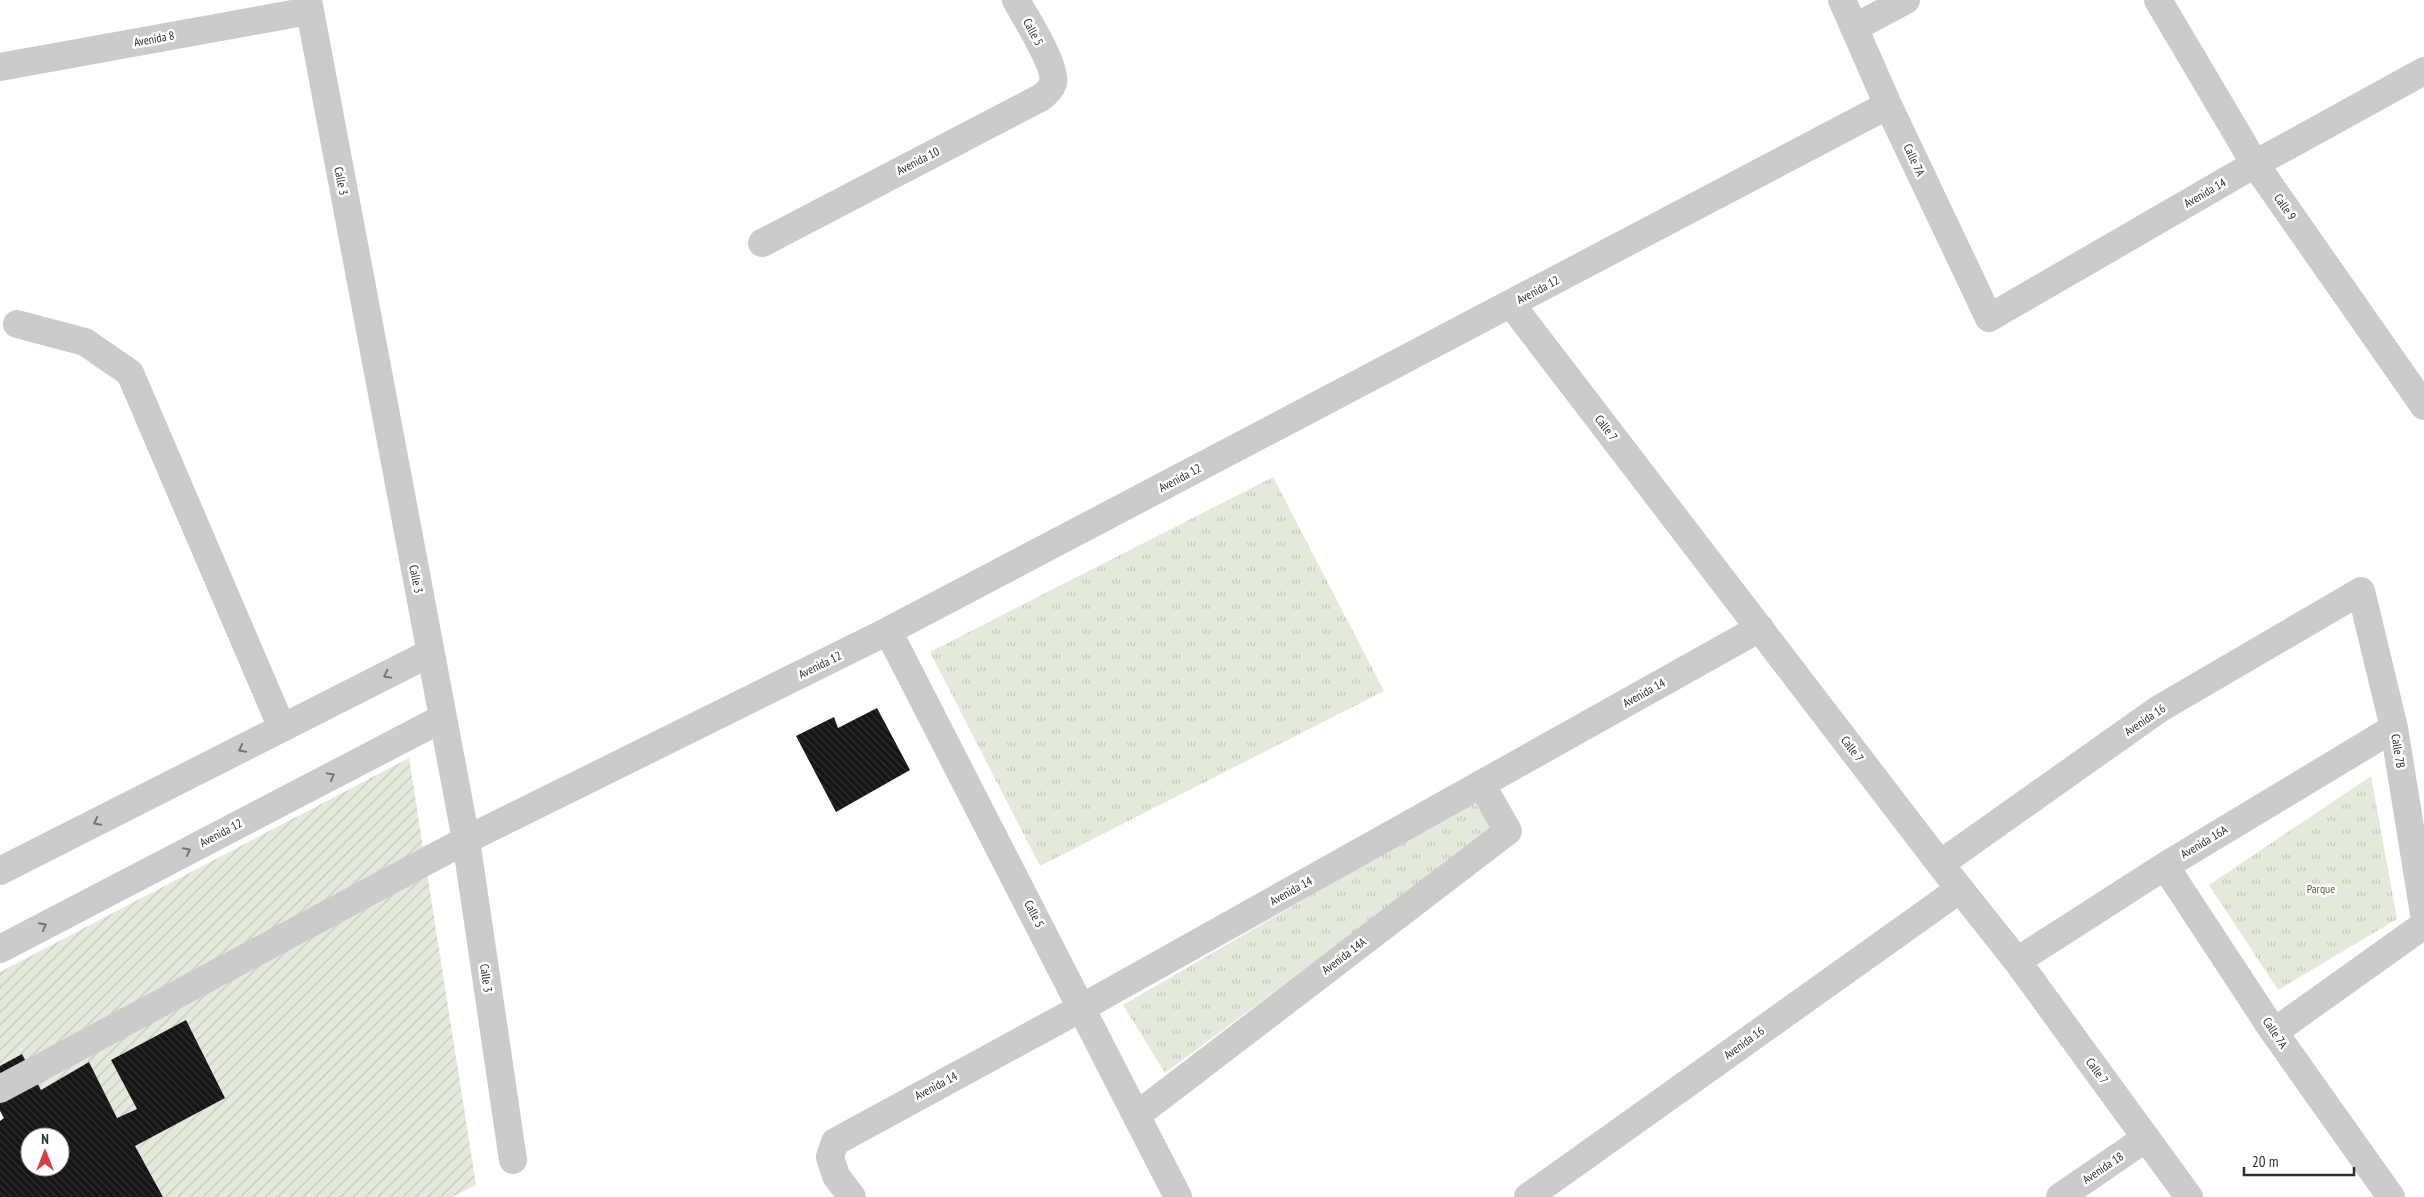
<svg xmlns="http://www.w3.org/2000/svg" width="2424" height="1197" font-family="'PT Sans Narrow',sans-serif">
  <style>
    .grass { fill: url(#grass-tufts) }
    .garden { fill: url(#garden-furrows) }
    .building { fill: url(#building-back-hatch); fill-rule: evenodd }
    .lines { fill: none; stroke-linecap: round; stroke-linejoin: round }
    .minor { stroke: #cbcbcb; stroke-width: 28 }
    .oneway { stroke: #757575 }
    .labels { text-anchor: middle; stroke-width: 5; stroke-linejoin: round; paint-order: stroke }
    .street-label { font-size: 12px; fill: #2e2e2e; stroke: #fff }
    .park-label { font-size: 12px; fill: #50663e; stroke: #fff }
  </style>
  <defs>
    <pattern id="grass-tufts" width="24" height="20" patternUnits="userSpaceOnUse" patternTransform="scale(1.25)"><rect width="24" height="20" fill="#e3eadc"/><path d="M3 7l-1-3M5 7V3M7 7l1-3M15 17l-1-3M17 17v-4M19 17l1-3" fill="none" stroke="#c3c9bd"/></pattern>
    <pattern id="garden-furrows" width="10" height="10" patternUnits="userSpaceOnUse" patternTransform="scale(1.25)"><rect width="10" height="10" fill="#e3eadc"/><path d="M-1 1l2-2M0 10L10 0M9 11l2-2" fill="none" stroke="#c3c9bd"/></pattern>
    <pattern id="building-back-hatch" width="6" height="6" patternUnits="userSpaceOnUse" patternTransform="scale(1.25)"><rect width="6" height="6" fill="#151515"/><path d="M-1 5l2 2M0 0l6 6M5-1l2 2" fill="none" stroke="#2f2f2f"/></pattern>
  </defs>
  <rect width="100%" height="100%" fill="#fff"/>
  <path class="grass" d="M1273,477L1384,691L1040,866L930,652Z
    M2371,776L2397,919L2278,990L2209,885Z
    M1473,801L1494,828L1165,1073L1123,1005Z"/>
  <path class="garden" d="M409,758L476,1185L452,1197H163L135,1146L225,1097L186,1020L111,1060L137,1109L117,1118L89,1062L41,1090L22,1054L0,1066V972Z"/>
  <path class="building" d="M877,708L910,770L836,812L796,736L834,717L838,728Z
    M186,1020L225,1098L135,1146L163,1197H0V1121L4,1118L0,1111V1066L22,1054L41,1090L89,1062L117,1118L137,1109L111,1060ZM30,1137H60V1167H30Z"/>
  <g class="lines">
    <path class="minor" d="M308,0L466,840L513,1160
      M1842,0L1888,105L1989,318L2255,164L2424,71
      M2158,0L2255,164L2424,406
      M1854,28L1906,0
      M0,67L309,11
      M762,243L1040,98C1046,94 1051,90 1053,83C1057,66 1025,17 1016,0
      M1511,304L1940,864L2017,961L2189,1197
      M17,324L85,342L130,373L282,728
      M888,631L1178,1197
      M1940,864L2159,709L2361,591L2394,728L2424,914
      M2165,866L2274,1032L2391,1197
      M0,871L430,653
      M0,949L443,718
      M2017,961L2165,866L2394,728
      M2274,1032L2424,925
      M0,1089L466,840L888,631L1888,105
      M1137,1115L1508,831L1481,784
      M852,1197L836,1176L830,1157L835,1142L1083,1007L1760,628
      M1528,1197L1960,889
      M2060,1197L2146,1138"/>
  </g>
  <defs><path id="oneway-chevron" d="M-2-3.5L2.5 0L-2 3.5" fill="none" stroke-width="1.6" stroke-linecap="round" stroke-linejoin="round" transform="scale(1.25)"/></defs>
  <g class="oneway">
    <use href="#oneway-chevron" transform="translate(387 675) rotate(153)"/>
    <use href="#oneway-chevron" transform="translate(242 749) rotate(153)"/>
    <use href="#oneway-chevron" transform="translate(331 776) rotate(-28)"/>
    <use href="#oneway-chevron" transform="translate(97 822) rotate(153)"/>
    <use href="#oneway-chevron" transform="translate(187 851) rotate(-28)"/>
    <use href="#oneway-chevron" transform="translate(43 926) rotate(-28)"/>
  </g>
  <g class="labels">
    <g class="street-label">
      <text transform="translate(1033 32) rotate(62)" y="4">Calle 5</text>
      <text transform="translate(154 39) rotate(-10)" y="4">Avenida 8</text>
      <text transform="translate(1914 160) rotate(65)" y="4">Calle 7A</text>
      <text transform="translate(918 161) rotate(-27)" y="4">Avenida 10</text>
      <text transform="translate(341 181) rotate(79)" y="4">Calle 3</text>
      <text transform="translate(2205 193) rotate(-30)" y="4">Avenida 14</text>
      <text transform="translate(2285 207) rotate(55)" y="4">Calle 9</text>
      <text transform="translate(1538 290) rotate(-28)" y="4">Avenida 12</text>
      <text transform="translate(1606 428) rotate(53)" y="4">Calle 7</text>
      <text transform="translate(1180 478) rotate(-28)" y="4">Avenida 12</text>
      <text transform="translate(416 579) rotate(79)" y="4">Calle 3</text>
      <text transform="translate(820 665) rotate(-26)" y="4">Avenida 12</text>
      <text transform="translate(1644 693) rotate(-29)" y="4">Avenida 14</text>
      <text transform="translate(2145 720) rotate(-34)" y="4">Avenida 16</text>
      <text transform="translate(1852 749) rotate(53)" y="4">Calle 7</text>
      <text transform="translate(2398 751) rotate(81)" y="4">Calle 7B</text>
      <text transform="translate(221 833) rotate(-28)" y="4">Avenida 12</text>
      <text transform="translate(2204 842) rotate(-31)" y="4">Avenida 16A</text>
      <text transform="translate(1291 891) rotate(-29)" y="4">Avenida 14</text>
      <text transform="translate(1034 914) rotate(63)" y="4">Calle 5</text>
      <text transform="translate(1344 956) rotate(-37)" y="4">Avenida 14A</text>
      <text transform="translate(486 978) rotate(82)" y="4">Calle 3</text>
      <text transform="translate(2275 1033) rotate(56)" y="4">Calle 7A</text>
      <text transform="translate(1744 1043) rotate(-36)" y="4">Avenida 16</text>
      <text transform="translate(2097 1071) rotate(54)" y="4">Calle 7</text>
      <text transform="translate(936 1086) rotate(-28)" y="4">Avenida 14</text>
      <text transform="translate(2103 1168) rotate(-34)" y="4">Avenida 18</text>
    </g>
    <g class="park-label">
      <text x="2321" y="893">Parque</text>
    </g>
  </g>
  <g transform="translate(45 1152)"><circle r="24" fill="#ffffff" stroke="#ababab"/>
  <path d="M0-4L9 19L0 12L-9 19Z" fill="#d93b44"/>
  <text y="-8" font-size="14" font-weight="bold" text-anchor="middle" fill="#2e2e2e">N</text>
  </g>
  <path d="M2244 1167v8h110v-8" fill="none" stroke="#2e2e2e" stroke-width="2.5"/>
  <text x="2252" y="1167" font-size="15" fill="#2e2e2e" stroke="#ffffff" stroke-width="4" paint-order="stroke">20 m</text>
</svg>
